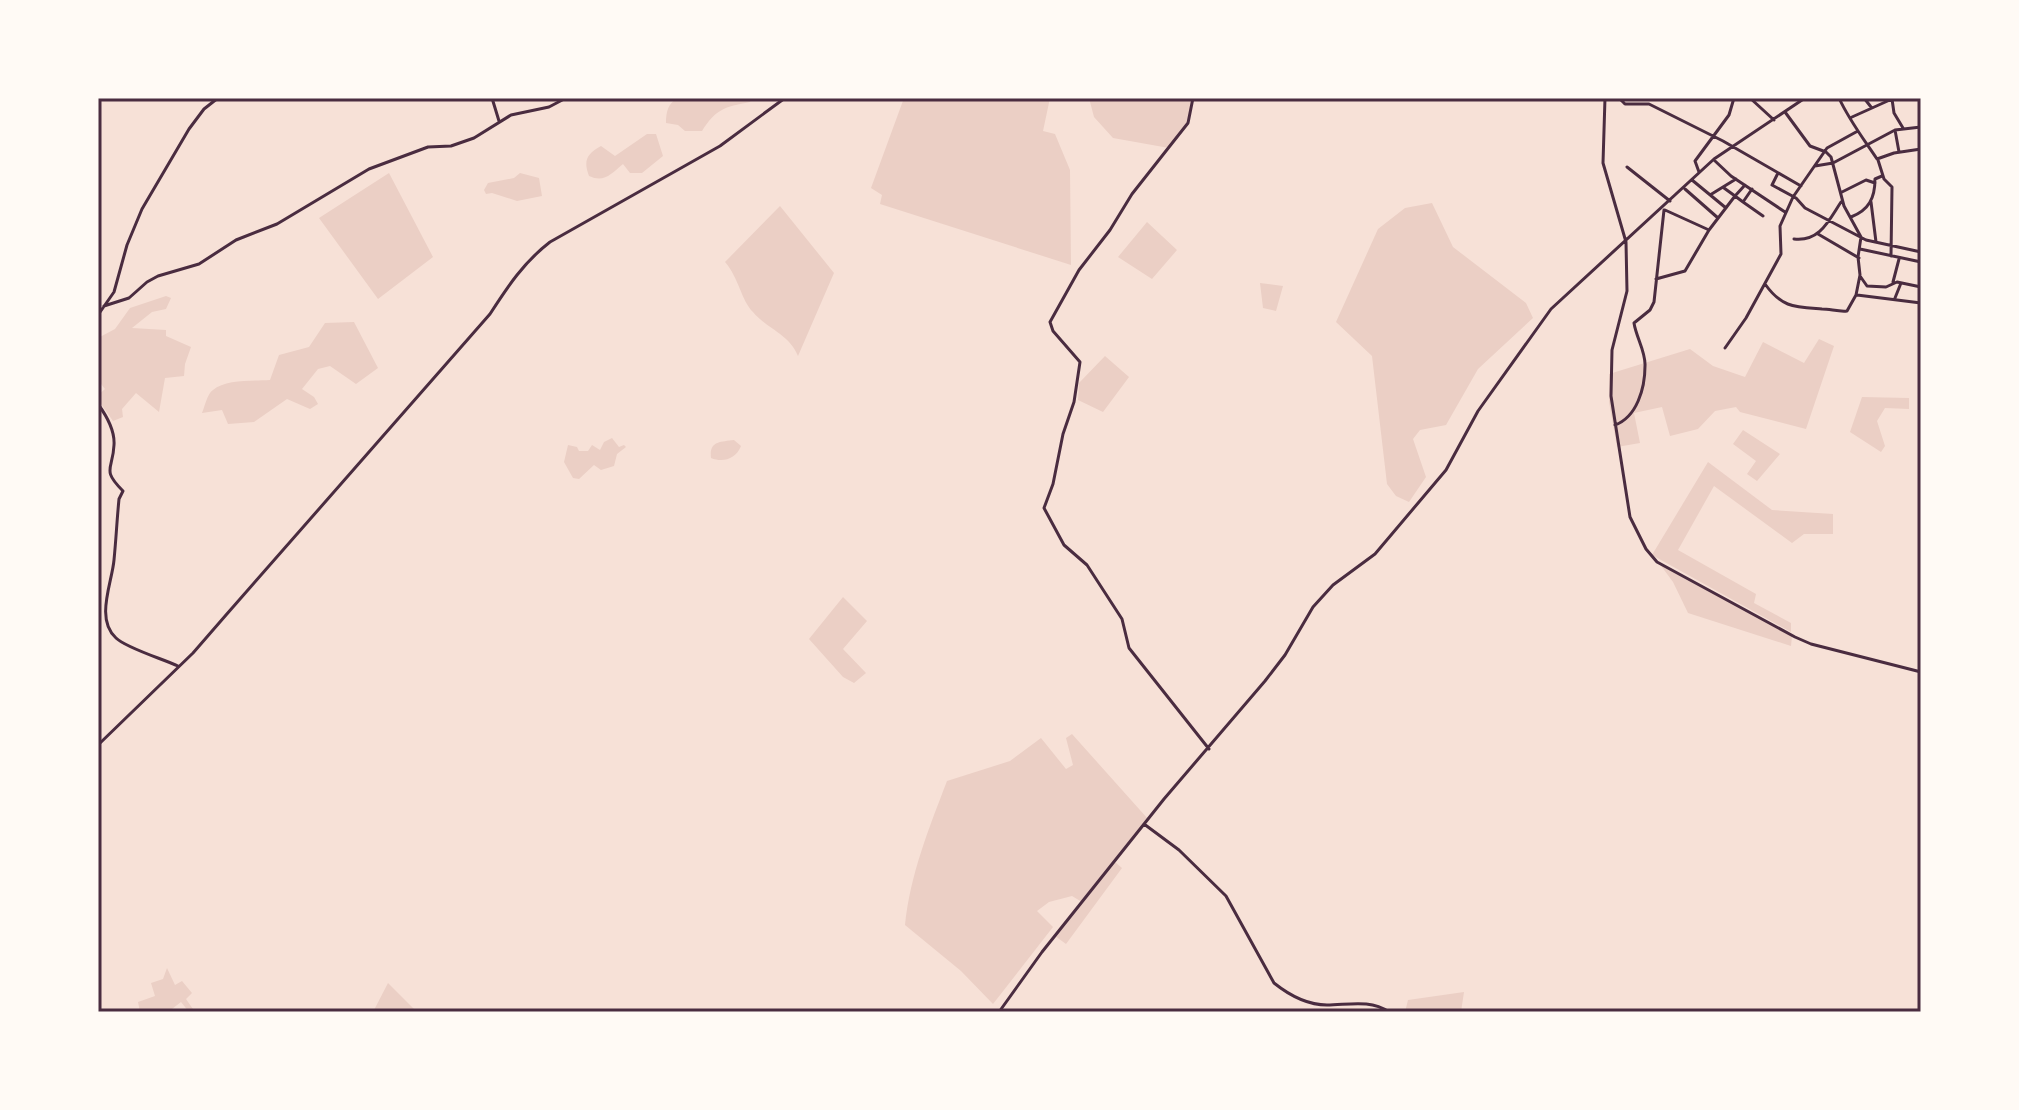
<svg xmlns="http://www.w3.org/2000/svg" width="2019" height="1110" font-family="'Fira Sans Condensed',sans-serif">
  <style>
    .green { fill: #ebcfc5 }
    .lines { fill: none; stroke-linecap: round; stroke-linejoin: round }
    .minor { stroke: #4a2c40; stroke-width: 3 }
    .tertiary { stroke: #4a2c40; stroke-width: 3 }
    .neatline { fill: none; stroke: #4a2c40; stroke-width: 3 }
  </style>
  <rect width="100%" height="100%" fill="#f7e1d7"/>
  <path class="green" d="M678,98H752L750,102C724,107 716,109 702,131H685L678,125L666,123C666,112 668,103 678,98Z
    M904,98H1050L1043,131L1055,134L1070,170L1071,265L880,204L882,195L871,188Z
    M1089,98H1193L1188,123L1169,148L1113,138L1094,117Z
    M647,134H656L663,156L642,173H630L623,164C611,174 604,183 589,176C583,160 587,154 601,146L615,156Z
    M389,173L433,257L378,299L319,218Z
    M520,173L539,178L542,196L517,201L492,193L486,194L484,190L488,183L514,178Z
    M1432,203L1453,247L1526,303L1533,318L1478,369L1446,425L1420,430L1413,439L1426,477L1409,502L1396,496L1387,484L1372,356L1336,322L1378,229L1405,208Z
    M780,206L834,273L798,356C789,334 767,329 753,312C741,300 739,278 725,262Z
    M1147,222L1177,250L1152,279L1118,257Z
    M1260,283L1283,286L1276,311L1263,308Z
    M166,296L171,298L166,309L152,312L132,328L166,330V336L191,347L185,364L184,376L165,378L159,412L136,393L122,409L123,417L113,421L98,400V395L105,389L98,380V338L115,329L130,308Z
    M354,322L378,368L356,384L330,366L318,369L302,389L314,397L318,404L310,409L287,399L254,422L228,424L222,410L202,413C205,406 207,394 213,390C225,379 254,381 270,380L279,355L309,347L325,323Z
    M1819,339L1834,346L1806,429L1740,412L1736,407L1715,411L1698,429L1670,436L1662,407L1634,413L1640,443L1617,447L1609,402V374L1690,349L1713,366L1745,377L1763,342L1804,363Z
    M1105,356L1129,377L1103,412L1078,400L1079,383Z
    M1862,397L1909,398V409L1885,408L1877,421L1885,446L1881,452L1850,432Z
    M1743,430L1780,454L1757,481L1747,474L1756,461L1733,444Z
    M612,438L619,447L624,445L626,447L617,454L614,466L601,470L594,465L579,479L573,478L564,462L568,445L577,447L579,451H588L592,445L600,450L604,442Z
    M734,440L741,446C736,459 723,463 711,458C709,441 720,442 734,440Z
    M1708,462L1772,510L1833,514V534H1804L1792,543L1714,486L1678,550L1756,594L1754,603L1791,623V632L1652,555Z
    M1659,563L1792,636L1791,646L1688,613L1673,582Z
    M843,597L867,621L843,649L866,673L854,683L843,677L809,639Z
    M1072,734L1148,819L1115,862L1122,868L1066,944L1055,936L1082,902L1072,896L1049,902L1037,911L1053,927L993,1004L961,971L905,925C910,875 929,828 947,781L1010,761L1041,738L1066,769L1073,765L1066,738Z
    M167,968L175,985L182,981L192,993L186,999L195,1012H189L181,1002L168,1012H140L138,1002L155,996L151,983L163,979Z
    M388,983L417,1012H373Z
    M1464,992L1461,1012H1405L1408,1000Z"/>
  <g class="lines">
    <path class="minor" d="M492,98L499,121
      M1193,98L1188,123L1132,194L1110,230L1079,270L1050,322L1053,331L1080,362L1074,402L1063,434L1053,484L1044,508L1064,545L1087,565L1122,619L1129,648L1209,749
      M1605,98L1603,163L1626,242L1627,291L1612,350L1611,396L1630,517L1646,549L1657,562L1795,637L1811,644L1921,672
      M1619,98L1625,104H1649L1723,141L1801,186
      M1750,98L1774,120
      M1839,98C1849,120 1863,138 1877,159L1894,153L1921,149
      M1864,98L1871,107
      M1892,99L1894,113L1903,128
      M1852,117L1892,99H1921
      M1895,130L1899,152
      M1714,160L1731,176L1785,212
      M1878,160L1884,179L1892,187L1891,256
      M1815,166L1833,163L1895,130L1921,127
      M1627,167L1670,201
      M1699,172L1695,161L1729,115L1734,98
      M1778,173L1772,185L1796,198L1805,208L1866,240L1921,252
      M1692,180L1726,208
      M1724,188L1735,196L1745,185
      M1685,189L1718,218
      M1842,192L1866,180L1875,183
      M1710,195L1736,179
      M1743,202L1763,216
      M1871,202L1876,242
      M1665,210L1709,230
      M1851,217C1869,210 1875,198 1875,179L1882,176
      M1818,234L1859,258
      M1794,239C1820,242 1829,220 1841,202
      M1860,249L1921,262
      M1860,276L1867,286L1886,287L1897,282L1921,287
      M1656,279L1685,271L1709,230L1735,196L1743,202L1752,189
      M1893,282L1899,259
      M1765,284C1782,308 1795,307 1822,309C1830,309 1839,312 1847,311L1856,295L1860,275L1858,257L1861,237L1844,206L1831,157L1826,152L1810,146L1785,112
      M1857,295L1921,303
      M1895,298L1901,283
      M104,306L129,298L147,282L158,276L199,264L236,240L277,224L369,169L428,147L451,146L474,138L511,115L549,107L566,98
      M98,315L114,292L127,245L142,209L189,129L204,109L218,98
      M1725,348L1746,318L1781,254L1780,226L1793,197L1827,148L1856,132
      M98,404C106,415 115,431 114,445C113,470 101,469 123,491L119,499C117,519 116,540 114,560C112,583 95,619 116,638C126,648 163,659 178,666
      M1615,425C1637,417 1645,388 1645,366C1646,352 1636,337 1634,323L1650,310L1654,302L1664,210
      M1144,824L1179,850L1226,896L1274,983C1289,995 1306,1005 1327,1005C1348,1005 1370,999 1389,1012
      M999,1012L1042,952L1164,799L1265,681L1285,655L1313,607L1333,585L1375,554L1446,470L1478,411L1551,309L1714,159L1805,98"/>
    <path class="tertiary" d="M98,745L193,653L226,615L490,314C508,286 524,262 550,242L720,146L785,98"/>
  </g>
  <rect width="2019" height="1110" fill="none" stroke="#fffaf5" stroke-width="200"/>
  <rect x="100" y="100" width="1819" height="910" class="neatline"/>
</svg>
